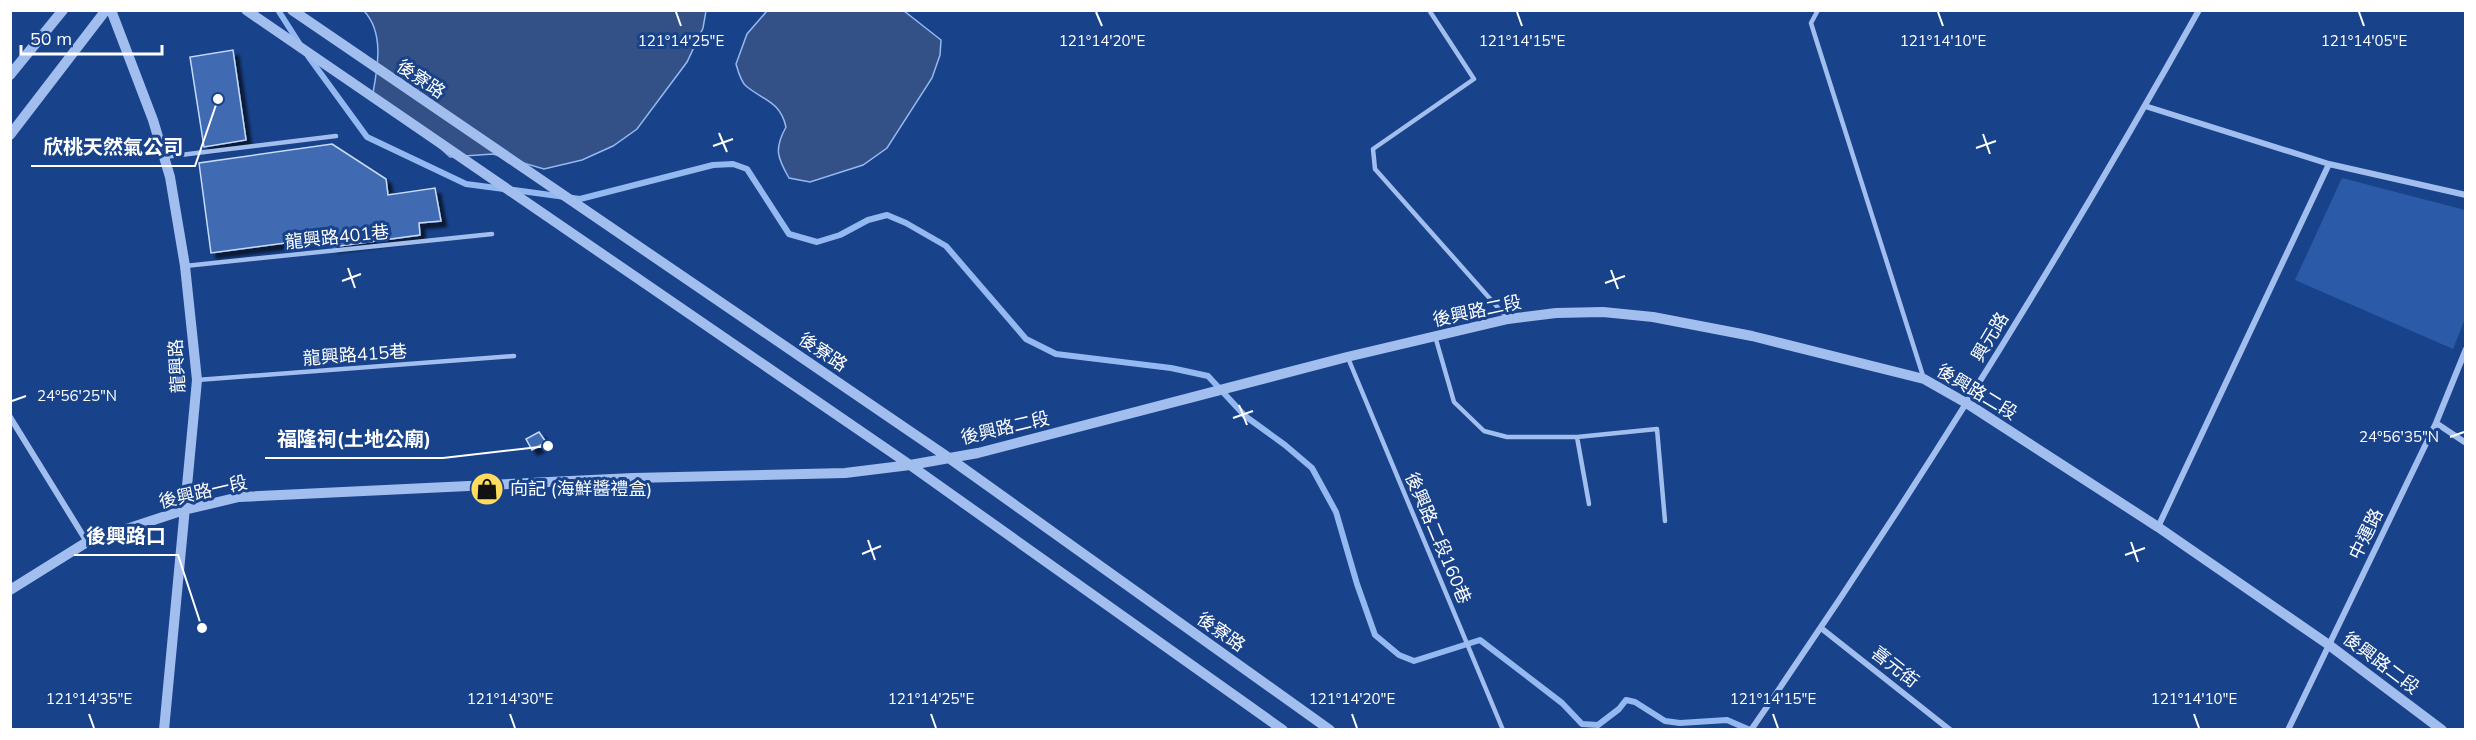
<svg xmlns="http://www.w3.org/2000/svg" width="2476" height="740" font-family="Mulish,'Noto Sans TC',sans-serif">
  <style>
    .green { fill: #2b5aa8 }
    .water { fill: #335186; stroke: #94b8f0; stroke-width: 1.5 }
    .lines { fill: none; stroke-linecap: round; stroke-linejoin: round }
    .stream { stroke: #94b8f0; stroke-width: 6 }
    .building { fill: #406bb2; stroke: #c7dafa; stroke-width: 1.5; filter: url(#shadow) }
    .service { stroke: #a1beee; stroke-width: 4.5 }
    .minor { stroke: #a1beee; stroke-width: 6 }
    .tertiary { stroke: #a1beee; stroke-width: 10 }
    .ticks { fill: none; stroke: #fff; stroke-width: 2 }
    .labels { text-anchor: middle; stroke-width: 6; stroke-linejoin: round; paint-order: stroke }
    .street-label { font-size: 18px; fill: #fff; stroke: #18428a }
    .poi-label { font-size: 18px; fill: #fff; stroke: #18428a; text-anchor: start }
    .ticks-label { font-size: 15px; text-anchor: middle; fill: #fff; stroke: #18428a; stroke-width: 6; stroke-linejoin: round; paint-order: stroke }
    .leader { fill: none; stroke: #fff; stroke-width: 2 }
    .callout-dot { fill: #fff; stroke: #18428a; stroke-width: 2 }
    .callout-label { font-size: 20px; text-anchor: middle; font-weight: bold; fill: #fff; stroke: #18428a; stroke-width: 6; stroke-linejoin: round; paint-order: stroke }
  </style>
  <defs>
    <filter id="shadow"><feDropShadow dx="5.5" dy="5.5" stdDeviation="1.5" flood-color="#0009"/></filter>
  </defs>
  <rect width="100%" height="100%" fill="#18428a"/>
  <path class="green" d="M2342,178L2465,210V319L2453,349L2295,280Z"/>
  <path class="water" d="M364,11H706L703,28L687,62L637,129L613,146L582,160L544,169L493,154L450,157L413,123L373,93C378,66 384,32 364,11Z
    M767,11H904L941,40L940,55L932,78L887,148L863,165L810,182L789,178C777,157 774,149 786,127C780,101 764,101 746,86C741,82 738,71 736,64L747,34Z"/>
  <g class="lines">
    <path class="stream" d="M278,10L299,43
      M308,56L367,137L466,184L504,189
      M514,190L580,199L713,165L733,164L747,169L789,234L817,242L840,235L868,220L887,215L906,223L946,246L1026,339L1056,354L1171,368L1208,376L1245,416L1285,445L1312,468L1336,512L1357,584L1375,635L1399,655L1414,661L1480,640L1562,703L1582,724L1598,725L1619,709L1626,700L1635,702L1665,721L1680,723L1727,720L1750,730"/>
  </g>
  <path class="building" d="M233,50L246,140L204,147L190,57Z
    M332,144L386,179L388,195L435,188L441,221L419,223L420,235L332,247L330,237L211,253L199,163Z
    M539,432L546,442L532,450L526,439Z"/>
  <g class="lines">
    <path class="service" d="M1429,10L1474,79L1373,149L1375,169L1508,319
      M1818,10L1811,23L1815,36L1924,379
      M164,157L336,136
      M185,266L492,234
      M1435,336L1454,402L1484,431L1507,437H1577L1657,429L1665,521
      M1348,358L1503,730
      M197,380L514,356
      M1577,437L1589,504"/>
    <path class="minor" d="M2145,106L2329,164L2466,195
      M10,417L87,542
      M2436,423L2466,443
      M2158,527L2329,164
      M1821,628L1950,730
      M1751,730C1912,497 2061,257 2199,10
      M2288,730L2436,423L2466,349"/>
    <path class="tertiary" d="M111,10L153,120L170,177L185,266L197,380L164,730
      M246,10L910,465L1283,730
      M292,10L949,458L1330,730
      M10,75L63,10
      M10,135L106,10
      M10,590L87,542L184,510L239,497L633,478L845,473L910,465L978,453L1347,357L1508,319L1556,313L1603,312L1653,317L1752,336L1924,379L1968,404L2158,527L2329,645L2442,730"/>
  </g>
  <path class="ticks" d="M676,12L681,26M1096,12L1102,26M1517,12L1522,26M1938,12L1943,26M2359,12L2364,26M719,133L727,152M1983,134L1990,154M713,146L733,139M1976,148L1996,141M348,268L355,288M1611,270L1618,289M342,281L361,274M1605,283L1625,276M12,401L26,396M1239,405L1247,425M1233,418L1253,411M2450,437L2464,432M868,540L875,560M2131,542L2138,562M862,554L881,546M2125,555L2145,548M89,714L94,728M510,714L515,728M931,714L936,728M1352,714L1357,728M1773,714L1778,728M2194,714L2199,728"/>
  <defs>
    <symbol id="shop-disc" viewBox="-11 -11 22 22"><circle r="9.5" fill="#ffdc5e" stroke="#18428a"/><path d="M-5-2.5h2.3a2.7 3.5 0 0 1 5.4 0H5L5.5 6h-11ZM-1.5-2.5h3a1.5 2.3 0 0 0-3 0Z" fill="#111"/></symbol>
  </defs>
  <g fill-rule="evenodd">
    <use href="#shop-disc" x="468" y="470" width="38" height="38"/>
  </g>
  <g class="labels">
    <g class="street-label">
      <text transform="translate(421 79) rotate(34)" y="6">後寮路</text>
      <text transform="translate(337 237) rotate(-6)" y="6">龍興路401巷</text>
      <text transform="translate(1477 311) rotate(-12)" y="6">後興路二段</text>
      <text transform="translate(1990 337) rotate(-59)" y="6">興元路</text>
      <text transform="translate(823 352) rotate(34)" y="6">後寮路</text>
      <text transform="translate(355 355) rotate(-4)" y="6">龍興路415巷</text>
      <text transform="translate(177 366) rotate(-93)" y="6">龍興路</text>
      <text transform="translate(1977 392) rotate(31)" y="6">後興路二段</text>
      <text transform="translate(1005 428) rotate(-13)" y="6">後興路二段</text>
      <text transform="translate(203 492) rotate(-13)" y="6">後興路一段</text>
      <text transform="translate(2366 534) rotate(-64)" y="6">中運路</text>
      <text transform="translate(1438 538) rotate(67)" y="6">後興路二段160巷</text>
      <text transform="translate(1221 632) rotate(35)" y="6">後寮路</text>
      <text transform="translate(2381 663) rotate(37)" y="6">後興路二段</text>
      <text transform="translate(1895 667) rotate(38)" y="6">喜元街</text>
    </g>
    <g class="poi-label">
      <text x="510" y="495">向記 (海鮮醬禮盒)</text>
    </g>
  </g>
  <g class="ticks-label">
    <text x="681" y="46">121°14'25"E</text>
    <text x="2364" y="46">121°14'05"E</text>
    <text x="1102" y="46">121°14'20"E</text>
    <text x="1522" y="46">121°14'15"E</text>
    <text x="1943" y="46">121°14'10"E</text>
    <text x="77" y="401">24°56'25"N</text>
    <text x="2399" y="442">24°56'35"N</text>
    <text x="89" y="704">121°14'35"E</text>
    <text x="510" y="704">121°14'30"E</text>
    <text x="931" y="704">121°14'25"E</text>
    <text x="1352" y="704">121°14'20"E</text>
    <text x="1773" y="704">121°14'15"E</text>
    <text x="2194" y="704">121°14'10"E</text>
  </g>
  <path class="leader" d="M218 99L195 166H31M548 446L443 458H265M202 628L178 555H74"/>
  <g class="callout-dot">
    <circle cx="218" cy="99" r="6"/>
    <circle cx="548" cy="446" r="6"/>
    <circle cx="202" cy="628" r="6"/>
  </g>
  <g class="callout-label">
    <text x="113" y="154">欣桃天然氣公司</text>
    <text x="354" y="446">福隆祠(土地公廟)</text>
    <text x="126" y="543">後興路口</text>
  </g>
  <rect width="2476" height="740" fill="none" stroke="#ffffff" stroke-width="24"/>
  <path d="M21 45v9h141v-9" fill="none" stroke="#ffffff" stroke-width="3"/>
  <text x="30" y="45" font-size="18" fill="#ffffff" stroke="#18428a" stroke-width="4.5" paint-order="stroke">50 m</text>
</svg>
